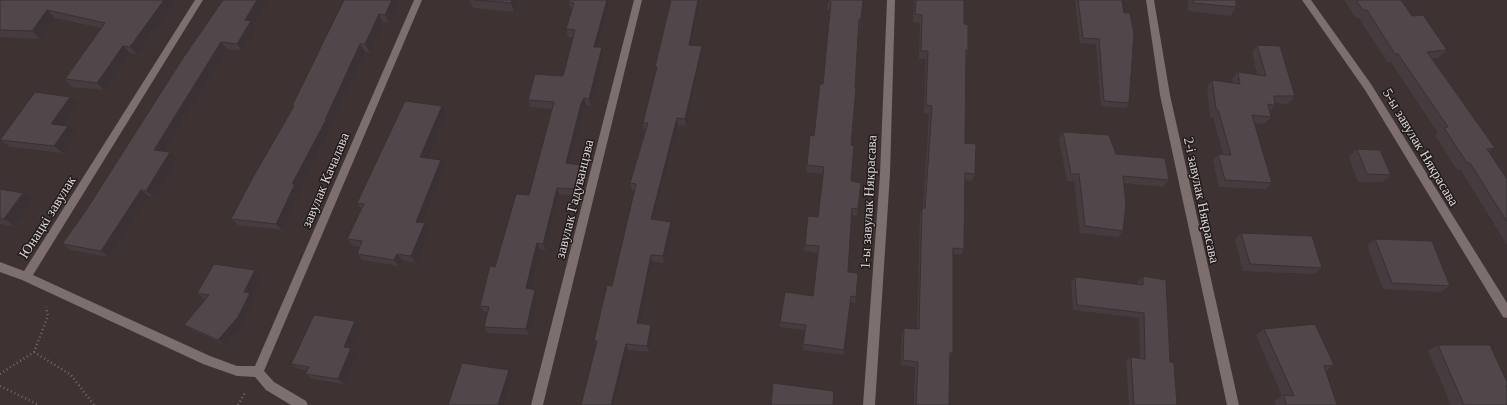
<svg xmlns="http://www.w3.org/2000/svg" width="1507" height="405" font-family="'Times New Roman',serif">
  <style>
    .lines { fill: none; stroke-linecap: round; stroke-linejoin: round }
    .path { stroke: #746a6a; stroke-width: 2.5; stroke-dasharray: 1 3; stroke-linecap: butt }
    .minor { fill: #7c6f6e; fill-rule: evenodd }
    .wall { fill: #463c40 }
    .shaded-wall { fill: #393134 }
    .building { fill: #51464a; stroke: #393134 }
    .labels { text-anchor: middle; stroke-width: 3; stroke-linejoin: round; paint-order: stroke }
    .street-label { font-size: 14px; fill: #ded6d6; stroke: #211b1b }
  </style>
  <rect width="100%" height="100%" fill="#3e3232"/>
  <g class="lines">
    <path class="path" d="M34,352L71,375L94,405
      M0,374L34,352L48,316L46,307
      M0,386L39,405
      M238,405L246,391"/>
    <path class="minor" d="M195,0H203L33,275L210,356L237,366H255L414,0H422L264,371L274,382L306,401L308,405H291L266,390L255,377L237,376L203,364L22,280L0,272V262L24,271Z
      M634,0H642L543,405H531Z
      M887,0H895L890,174L875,405H863L880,174Z
      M1146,0H1154L1170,95L1239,405H1227L1160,95Z
      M1302,0H1311L1371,84L1507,303V318L1503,317L1365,90Z"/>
  </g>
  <path class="wall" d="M0,0H173L175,2L137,54L130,53L104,90L72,87L65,79L101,28L55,18L40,39L0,37Z
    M344,0H400L389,23L383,22L370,52H365L330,126L331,127L299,188L301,191L282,230L238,225L231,219L293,107L292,106Z
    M469,0H518L514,12L473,8Z
    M610,0L598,47L603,55L591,106L586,105L583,111L570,164L580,165L582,172L576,196L559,194L546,250L540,249L530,289L538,295L529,335L488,333L484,327L488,312H484L480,306L495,267L529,195L553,109L530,107L528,100L563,76L573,37H568L566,29L572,10H571L569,2Z
    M671,0H700L692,45L702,46V54L686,126L678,125L654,220L672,228L664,263L652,261L640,324L653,330L649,352L628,350L614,405H581L596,345L594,341L612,286L635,191L632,190L630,183L645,130H644L643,123L656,72L655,67Z
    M828,0L861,19L860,27H859L851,145V181L858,209L857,216L851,215L848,272L856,297L855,303L850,302L844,350L843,355L803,350L805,330L780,327V322L813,296L818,253L804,251L808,216L818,217L823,174L806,172L810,135L814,136L823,84L830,10H827Z
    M914,0H964V24L968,50L966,58L965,143L975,174L972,181L965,180L964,249L961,255L953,254V353L950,357L949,405H914L915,367L901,365L902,333L904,328L917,329L920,214L922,208H923L929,113H924L926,59H919L920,23L913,22Z
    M1075,0H1122L1129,103L1126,108L1101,106L1096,44L1080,43Z
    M1188,0H1236V7L1231,16L1188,11Z
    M1344,0H1401L1412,16L1447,50L1438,58H1432L1495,148L1489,152L1507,179V245L1461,170H1457L1435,135L1438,133L1391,62H1387L1359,18H1356Z
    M253,24L256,29L242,51L227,49L164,151L177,159L154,197L149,196L109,257L71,250L62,244L85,212L183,58Z
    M1257,45L1295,96L1288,104L1275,103V105L1270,112L1271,117L1264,124L1254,123L1272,183L1266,189L1219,187L1213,161L1218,154H1223L1213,117H1210L1207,87L1212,80L1233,83L1232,79L1238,72L1257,74L1252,52Z
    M70,97L78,104L64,125L77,134L63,153L10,147L0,140Z
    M446,113L427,158L445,167L423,223H425L429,230L416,263L402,260L399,266L362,260L357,254L360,247L353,246L347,239L361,209L357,203Z
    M1063,132L1116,154L1169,180L1163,187L1124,183L1123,231L1118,237L1080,233L1074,181H1067L1059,139Z
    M1357,149L1391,175L1382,182H1358L1349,157Z
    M0,189L33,200L14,226L0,224Z
    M1241,233L1322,268L1314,274L1243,271L1235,240Z
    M1375,239L1450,286L1440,292L1383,289L1367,245Z
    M255,270L261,276L252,295L256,298L244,322L226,345L192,330L184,325L206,299H204L197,293Z
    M1143,276L1170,362L1177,405H1129L1126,361L1131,357L1140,358L1139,318L1073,310L1071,282L1075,277L1138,285V281Z
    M355,321L361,327L351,349L357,354L344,384L312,379L305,374L307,370L298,369L291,364Z
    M1264,329L1334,365L1325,371L1337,405H1276L1274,401L1282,396L1256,335Z
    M1438,345L1507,382V405H1451L1428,351Z"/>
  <path class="shaded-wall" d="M164,0H173L175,2L137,54L130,47Z
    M257,0H267L253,24L256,29L242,51L237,44L245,20Z
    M392,0H400L389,23L385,15Z
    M512,0H518L514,12L511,3Z
    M607,0H610L596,54L594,47Z
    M698,0H700L690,53L689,45Z
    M47,10L55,18L40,39L32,31Z
    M379,14L383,22L370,52L365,44Z
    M221,42L227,49L161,156L154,150Z
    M360,44L365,52L330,126L331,127L299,188L301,191L282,230L276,224L292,184L325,120Z
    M123,46L130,53L104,90L97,83Z
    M702,46V54L686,126L685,119Z
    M602,47L603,55L591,106L589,99Z
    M70,97L78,104L60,131L51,124Z
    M584,98L586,105L583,111L568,170L566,163L581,104Z
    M442,106L446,113L425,164L420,157Z
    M677,118L678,125L652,226L651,219Z
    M68,126L77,134L63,153L54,146Z
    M170,152L177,159L154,197L146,191Z
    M441,160L445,167L420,229L416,222Z
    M580,165L582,172L576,196L574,189Z
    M557,188L559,194L546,250L543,244Z
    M141,190L149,196L109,257L101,251Z
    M23,193L33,200L14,226L4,219Z
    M671,222L672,228L664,263L663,256Z
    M425,223L429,230L416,263L411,256Z
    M537,243L540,249L529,294L526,288Z
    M397,254L402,260L399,266L394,260Z
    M651,255L652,261L639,329L637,323Z
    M255,270L261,276L252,295L256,298L244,322L226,345L218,340Z
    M535,290L538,295L529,335L526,329Z
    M355,321L361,327L351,349L357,354L344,384L338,379L344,347Z
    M651,325L653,330L649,352L647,346Z
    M626,344L628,350L614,405H611Z
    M509,370L512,375L503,405H498Z"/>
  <path class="building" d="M0,0H164L130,47L123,46L97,83L65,79L105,23L47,10L32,31L0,30Z
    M223,0H257L245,20L251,21L237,44L221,42L154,150L170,152L146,191L141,190L101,251L62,244L85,212L183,58Z
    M344,0H392L385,15L379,14L365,44H360L325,120H326L292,184H295L276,224L231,219L252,179L294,106H292Z
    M474,0H512L511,3Z
    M569,0H607L594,47H602L589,99L584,98L581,104L566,163L580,165L574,189L557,188L543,244L537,243L526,288L535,290L526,329L484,327L489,307L480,306L490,266L495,267L516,194L529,195L554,102L528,100L535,74L563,76L575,30L566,29L574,3L569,2Z
    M671,0H698L689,45L702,46L685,119L677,118L651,219L671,222L663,256L651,255L637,323L651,325L647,346L626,344L611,405H581L597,341H594L607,285L612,286L636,184L630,183L648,123H643L657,67H655Z
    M828,0H863L861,19H859L855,88H856L851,145L854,146L851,181L861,183L858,209L852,208L848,272L858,273L856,297L851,296L844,350L803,344L806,325L780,322L785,292L813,296L819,246L805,245L808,216L818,217L824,167L807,165L810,135L814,136L820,84H823L831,2H828Z
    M916,0H964V24L968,25V50H966L965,143L976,144L975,174L965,173L964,249L953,248V353H950L949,405H916L918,362L903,360L904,328L919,329L922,208H925L932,106L926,105L928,51H921L922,15L915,14Z
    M1078,0H1122L1124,13H1130L1134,34L1129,103L1104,101L1099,39L1083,38Z
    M1193,0H1236V7L1193,3Z
    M1356,0H1401L1412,16L1423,15L1447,50L1427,52L1495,148L1487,149L1507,179V222L1470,163H1467L1444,128L1448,127L1398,54H1395L1367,10H1363Z
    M1257,45L1280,46L1295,96H1274L1275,105L1268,104L1271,117L1252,115L1272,183L1225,180L1218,154L1231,155L1218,110L1216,109L1212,80L1240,84L1238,72L1266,76Z
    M35,92L70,97L51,124L68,126L54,146L0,140Z
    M405,101L442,106L420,157L441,160L416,222L425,223L411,256L397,254L394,260L357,254L362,241L347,239L364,204L357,203Z
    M1063,132L1109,135L1116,154L1165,158L1169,180L1123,176L1126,205L1123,231L1085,226L1079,174H1071Z
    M1357,149L1380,150L1391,175L1367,174Z
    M0,189L23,193L4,219H0Z
    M1241,233L1312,236L1322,268L1250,264Z
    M1375,239L1432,241L1450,286L1392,283Z
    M214,264L255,270L244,292L250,293L238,317L218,340L184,325L209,295L197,293Z
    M1143,276L1166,280L1170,362L1174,363L1177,405H1134L1131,357L1145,359L1144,313L1077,305L1075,277L1143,285Z
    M314,315L355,321L344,347L351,348L338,379L305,374L309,367L291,364Z
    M1315,324L1334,365L1324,366L1337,405H1286L1284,395L1294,396L1264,329Z
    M1438,345H1490L1507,382V386H1506L1507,388V405H1464Z
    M462,363L509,370L498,405H448Z
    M773,383L834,391L833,405H771Z"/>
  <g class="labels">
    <g class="street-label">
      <text transform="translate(1421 147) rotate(59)" y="5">5-ы завулак Някрасава</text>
      <text transform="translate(325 180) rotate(-67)" y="5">завулак Качалава</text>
      <text transform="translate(574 199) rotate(-76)" y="5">завулак Гадуванцэва</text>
      <text transform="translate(1202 200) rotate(78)" y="5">2-і завулак Някрасава</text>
      <text transform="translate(868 202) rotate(-87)" y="5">1-ы завулак Някрасава</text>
      <text transform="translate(47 217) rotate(-58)" y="5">Юнацкі завулак</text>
    </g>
  </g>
</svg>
